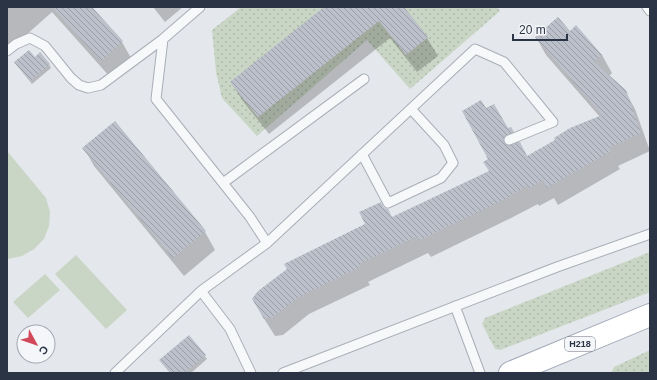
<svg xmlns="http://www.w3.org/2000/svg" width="657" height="380" font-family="Arial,sans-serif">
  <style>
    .grass { fill: url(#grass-dots) }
    .pitch { fill: #c9d6c5 }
    .shadow { fill: #0003 }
    .building { fill: url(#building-back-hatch) }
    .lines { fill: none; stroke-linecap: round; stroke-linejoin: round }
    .lane-casing { stroke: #a9aeb7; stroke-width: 11 }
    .primary-casing { stroke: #a3abb8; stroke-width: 24 }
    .lane { stroke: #f7f8fa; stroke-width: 9 }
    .primary { stroke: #fff; stroke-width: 22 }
    .labels { text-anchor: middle; stroke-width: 3; stroke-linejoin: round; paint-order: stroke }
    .shield { fill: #f4f6f9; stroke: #676e7b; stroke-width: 1 }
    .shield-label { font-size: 9px; font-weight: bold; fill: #2b3445 }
  </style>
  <defs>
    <pattern id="grass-dots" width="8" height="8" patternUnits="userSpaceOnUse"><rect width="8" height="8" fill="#c9d6c5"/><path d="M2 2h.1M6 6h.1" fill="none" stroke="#adb8ab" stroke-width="1.8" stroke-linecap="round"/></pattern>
    <pattern id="building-back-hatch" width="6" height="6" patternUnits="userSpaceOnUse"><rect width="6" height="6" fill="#bbc0ca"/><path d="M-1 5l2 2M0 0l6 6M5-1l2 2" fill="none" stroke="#989da6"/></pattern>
  </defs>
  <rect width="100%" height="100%" fill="#e4e7ec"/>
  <path class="grass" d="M241,7H497L500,11L410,89L367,40L257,136L222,98L216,72L212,30Z
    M650,252V292L500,350L495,349L482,324L485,318Z
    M650,350V373H611L614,367Z"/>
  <path class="pitch" d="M7,151L46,198L50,212L49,226L44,239L34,249L22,256L8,259H7Z
    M76,255L127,310L106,329L55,274Z
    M45,274L60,290L28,318L13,302Z"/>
  <path class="shadow" d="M7,7H91L122,42L131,58L110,77L52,12L7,52Z
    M153,7H183L165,22Z
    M325,7H403L427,38L438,56L417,72L390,38L269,134L242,100L231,82Z
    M576,26L602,55L612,73L609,76L625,91L635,109L650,151L618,166L620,169L558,205L554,198L539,206L538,204L513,217L431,257L428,253L368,282L370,285L309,314L283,335L275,336L263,317L384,209L392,218L490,172L486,110L508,130L511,128L527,157L600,117L546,55L536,37L570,32Z
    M15,63L49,64L51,68L32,84Z
    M115,122L205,232L215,250L184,276L94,166L84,148Z
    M189,337L207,359L191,373H171Z"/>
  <path class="building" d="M52,7H92L123,41L101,61Z
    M324,7H404L428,37L406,55L379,21L258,117L230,82Z
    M558,17L570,31L576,25L602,55L594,62L626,90L641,133L609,148L611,151L547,188L543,180L528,189L527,186L503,200L420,240L418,236L359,264L360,267L299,297L273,317L264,319L252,299L258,291L287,269L284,264L365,224L359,212L381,202L384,208L388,209L392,217L489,171L483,162L488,159L462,111L481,100L486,108L494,104L508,128L511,127L514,132L505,136L504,143L509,146L520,142L527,156L555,140L554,138L570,128L602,115L535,37Z
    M29,50L35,57L40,52L50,64L30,81L14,62Z
    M115,121L206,231L173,258L82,148Z
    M189,335L206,355L185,373H170L159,360Z"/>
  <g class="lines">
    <defs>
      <path id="lane" d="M200,7L163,39L156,99L250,217L267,243
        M647,7L650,11
        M7,51L16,44L30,38L45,46L71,78L79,85L88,88L101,85L163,39
        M362,154L388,203L441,178L453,163L444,145L411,109
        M223,183L364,79
        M201,291L230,329L251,373
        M455,306L480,373
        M115,373L201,291L267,243L475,49L504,62L553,122L509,140
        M283,373L557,267L650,234"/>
      <path id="primary" d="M510,373L650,315"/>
    </defs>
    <use href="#lane" class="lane-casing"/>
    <use href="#primary" class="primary-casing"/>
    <use href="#lane" class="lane"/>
    <use href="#primary" class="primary"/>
  </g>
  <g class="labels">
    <rect class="shield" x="565" y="337" width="30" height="14" rx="3"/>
    <g class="shield-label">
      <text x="580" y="347">Н218</text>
    </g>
  </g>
  <rect width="657" height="380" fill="none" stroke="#2b3445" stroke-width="16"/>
  <g transform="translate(36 344) rotate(130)"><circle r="19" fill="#f4f6f9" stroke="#a4a8b1"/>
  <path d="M0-3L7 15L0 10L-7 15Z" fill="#d1495b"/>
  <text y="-6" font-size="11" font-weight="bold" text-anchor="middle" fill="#2b3445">С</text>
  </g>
  <path d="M513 34v6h54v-6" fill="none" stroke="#2b3445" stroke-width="2"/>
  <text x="519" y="34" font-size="12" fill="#2b3445" stroke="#f4f6f9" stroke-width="3" paint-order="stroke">20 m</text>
</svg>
